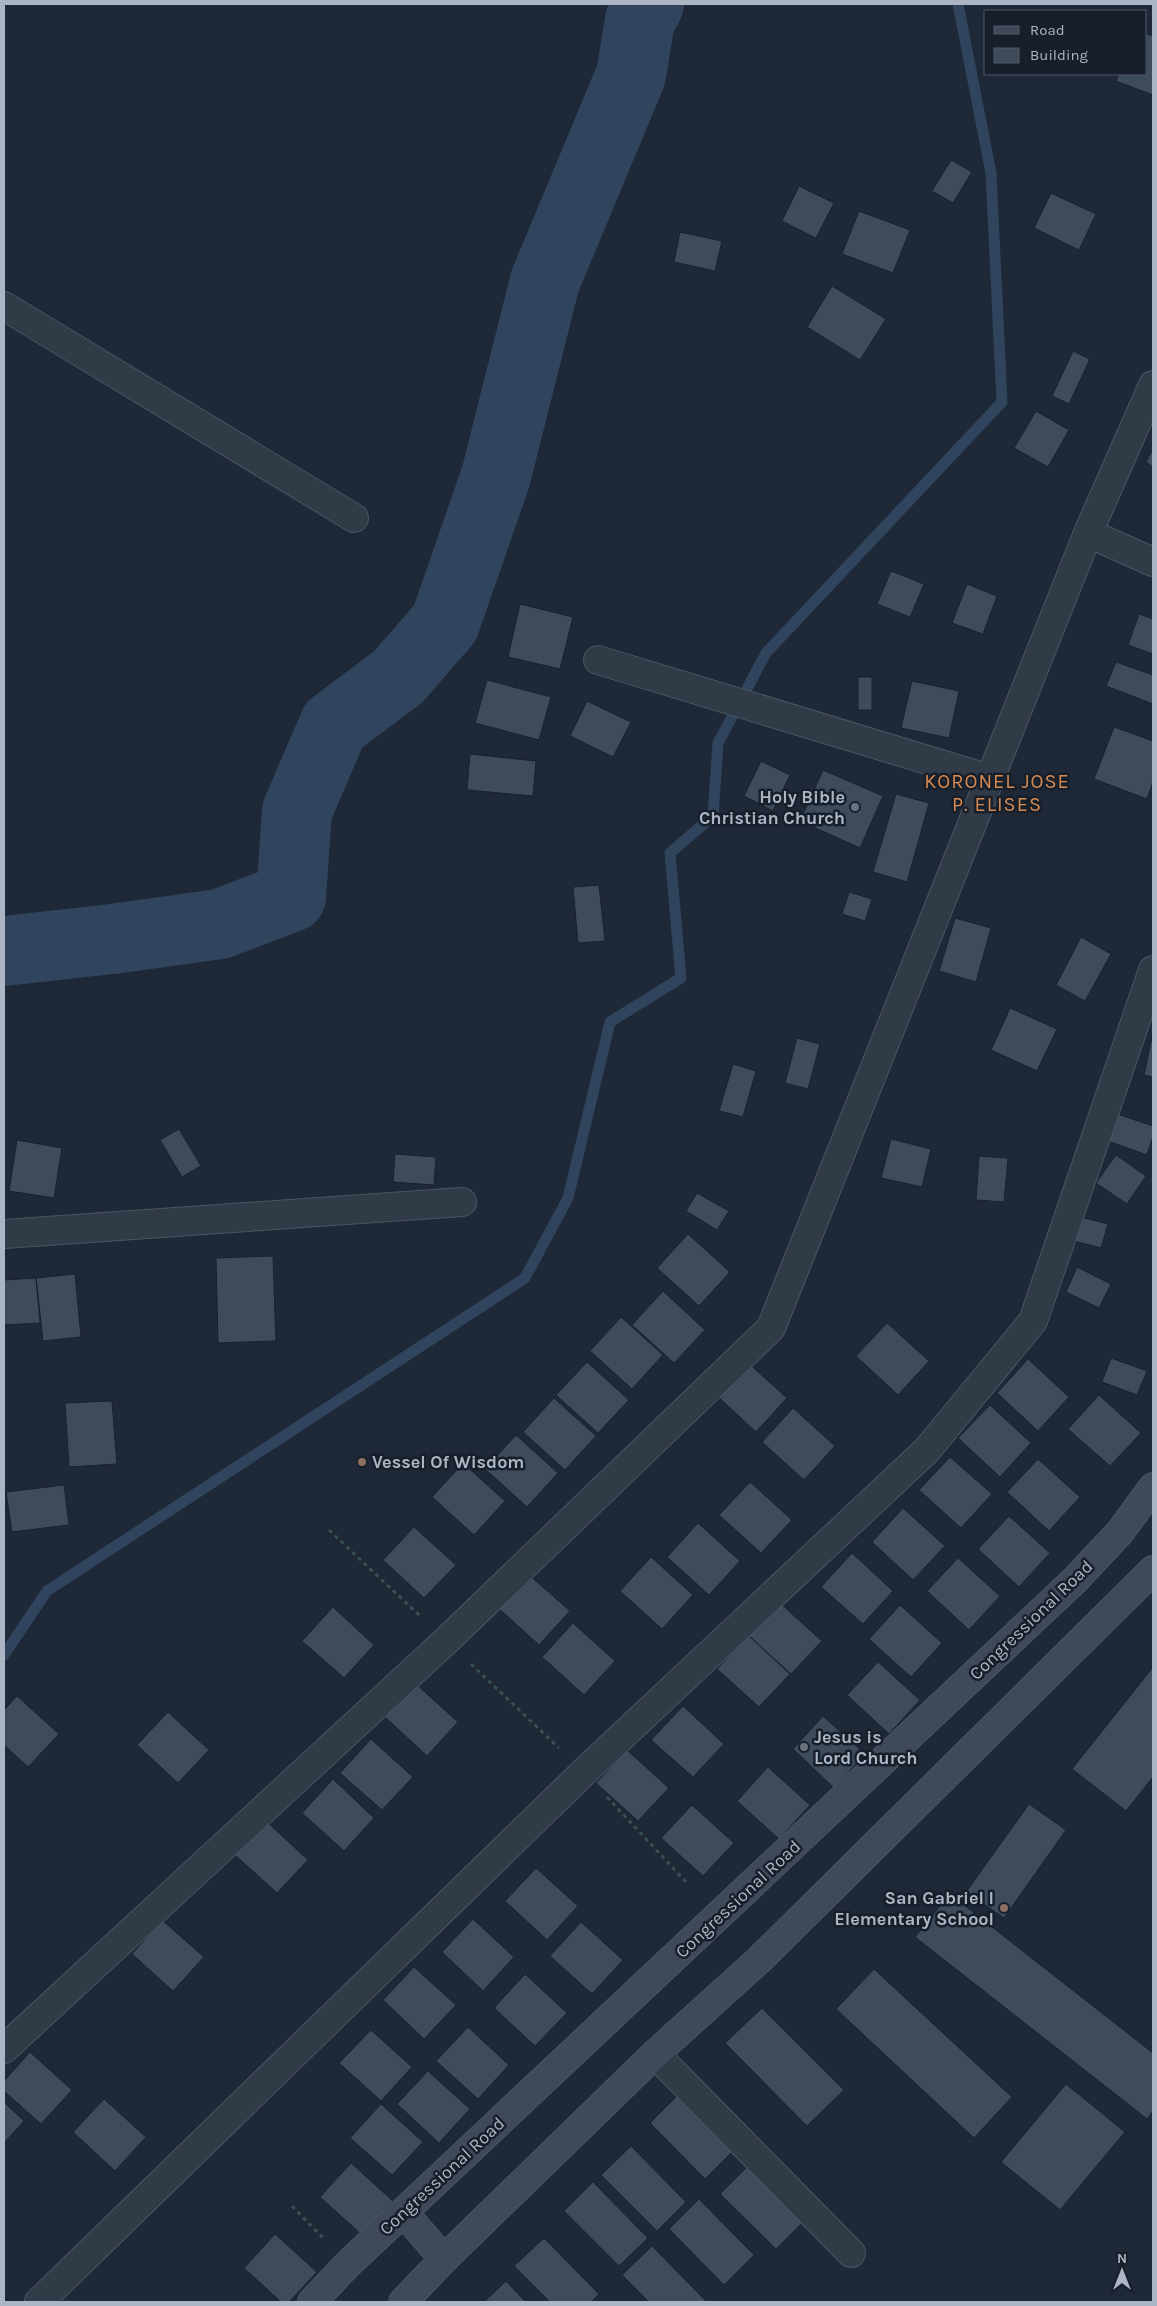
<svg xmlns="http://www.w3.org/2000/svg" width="1157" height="2306" font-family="Karla,sans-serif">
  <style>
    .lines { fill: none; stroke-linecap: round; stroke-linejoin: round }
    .stream { stroke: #30445e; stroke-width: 11 }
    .river { stroke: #30445e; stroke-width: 70 }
    .building { fill: #3e4b5b; stroke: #19212d }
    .street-casing { stroke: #4c5562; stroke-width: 30 }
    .secondary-casing { stroke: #4c5562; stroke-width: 30 }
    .path { stroke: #3a5052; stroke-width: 3; stroke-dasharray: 4 4; stroke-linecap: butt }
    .street { stroke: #313a47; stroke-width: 28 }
    .secondary { stroke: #3f495a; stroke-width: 28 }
    .worship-dot { fill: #6b7280; stroke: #171f2b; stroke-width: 2 }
    .education-dot { fill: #8d6e63; stroke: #171f2b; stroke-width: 2 }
    .labels { text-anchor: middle; stroke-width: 5; stroke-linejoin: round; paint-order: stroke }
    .poi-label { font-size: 18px; font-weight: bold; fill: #abb5c4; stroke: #171f2b; text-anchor: end }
    .street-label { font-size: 18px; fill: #abb5c4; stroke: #171f2b }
    .quarter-label { font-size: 20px; letter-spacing: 1px; fill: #d78b52; stroke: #171f2b }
  </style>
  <rect width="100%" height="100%" fill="#1e2836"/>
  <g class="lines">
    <path class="stream" d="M4,1655L47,1591L525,1278L568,1198L610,1022L681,978L670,853L713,816L718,743L766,653L1002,402L991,173L958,4"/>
    <path class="river" d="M4,951L112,939L220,924L291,897L297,811L334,725L398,677L445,623L496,476L545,281L631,75L640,20L649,4"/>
  </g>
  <path class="building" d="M1146,34L1153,36V95L1116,81L1119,74H1146Z
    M951,160L972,172L953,203L932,191Z
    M799,186L834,203L816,238L782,221Z
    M1051,193L1096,214L1079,250L1034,228Z
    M859,211L910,230L893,273L842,254Z
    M680,232L722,241L715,271L674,262Z
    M832,286L886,319L860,360L807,327Z
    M1073,351L1090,359L1069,404L1052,396Z
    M1036,411L1069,430L1048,467L1014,448Z
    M1153,449V467L1146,462Z
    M891,571L924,584L910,617L877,604Z
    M967,584L997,596L983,634L952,623Z
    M520,604L573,617L560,669L508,657Z
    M1139,614L1153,619V654L1128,645Z
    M1116,662L1153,675V704L1106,686Z
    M858,677H872V710H858Z
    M487,680L551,697L539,740L475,723Z
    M912,681L959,691L949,738L901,728Z
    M587,701L631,722L613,757L570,736Z
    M1114,727L1153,741V782L1147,799L1094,779Z
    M470,754L536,761L533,796L467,790Z
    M761,761L790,775L773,811L744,796Z
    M823,770L883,796L860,848L800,821Z
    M896,794L929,803L907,882L873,872Z
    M599,885L605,941L578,943L573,887Z
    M849,892L872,899L865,921L842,914Z
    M955,918L991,928L976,982L939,971Z
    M1081,937L1111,954L1085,1001L1056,985Z
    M1010,1008L1057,1029L1037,1071L991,1050Z
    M1153,1032V1077L1144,1075Z
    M797,1038L820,1044L808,1089L785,1083Z
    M733,1064L756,1071L743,1117L719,1111Z
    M1111,1112L1153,1126V1136L1147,1155L1102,1139Z
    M179,1129L201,1166L182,1177L160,1140Z
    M891,1139L931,1149L922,1187L881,1178Z
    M17,1140L62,1148L54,1198L9,1191Z
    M395,1154L436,1157L434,1185L393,1182Z
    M1116,1155L1146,1176L1127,1204L1096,1183Z
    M979,1156L1008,1158L1004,1202L976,1200Z
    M697,1193L729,1211L717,1230L686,1211Z
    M1081,1217L1108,1224L1101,1248L1074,1241Z
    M688,1234L730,1272L699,1306L657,1268Z
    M273,1256L276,1341L218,1343L216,1258Z
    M1077,1267L1111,1284L1099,1308L1066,1292Z
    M75,1274L81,1337L43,1341L36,1278Z
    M36,1278L40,1323L4,1325V1280Z
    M663,1291L705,1330L674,1363L632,1325Z
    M621,1317L663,1355L632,1389L590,1351Z
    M887,1323L929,1361L898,1395L856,1356Z
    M1111,1358L1147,1371L1137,1395L1102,1382Z
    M1028,1359L1069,1397L1038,1431L997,1393Z
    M745,1360L787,1398L756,1432L714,1393Z
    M587,1362L629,1400L598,1433L556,1395Z
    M1099,1395L1141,1433L1110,1466L1068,1429Z
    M554,1398L596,1436L565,1470L523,1432Z
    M112,1401L117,1464L69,1467L65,1403Z
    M990,1405L1031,1443L1000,1477L958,1438Z
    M793,1408L835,1446L804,1480L762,1442Z
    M516,1435L558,1473L527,1507L485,1469Z
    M950,1457L992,1494L961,1528L919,1490Z
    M1038,1459L1080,1497L1049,1531L1007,1492Z
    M463,1463L505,1501L474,1535L432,1497Z
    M750,1482L792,1520L761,1553L719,1515Z
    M64,1485L69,1525L12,1532L6,1492Z
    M903,1508L945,1546L913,1580L872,1542Z
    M1009,1516L1050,1553L1019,1587L978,1549Z
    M698,1523L740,1561L709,1595L667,1557Z
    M414,1527L456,1565L424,1598L383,1560Z
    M852,1553L893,1591L863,1624L821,1587Z
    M651,1557L693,1595L662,1629L620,1591Z
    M958,1558L1000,1596L969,1630L927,1591Z
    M528,1574L570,1611L539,1645L497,1607Z
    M780,1603L822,1641L791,1674L749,1636Z
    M900,1605L942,1643L911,1677L869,1639Z
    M333,1607L374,1645L344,1678L302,1641Z
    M573,1623L615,1661L584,1695L542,1657Z
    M748,1635L790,1674L759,1707L717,1669Z
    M878,1662L920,1700L889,1734L847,1695Z
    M1153,1667V1777L1126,1811L1072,1769Z
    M416,1684L458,1722L427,1756L385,1717Z
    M17,1696L59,1734L28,1767L4,1745V1710Z
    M683,1706L724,1744L693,1777L651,1740Z
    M168,1712L209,1750L178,1783L137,1745Z
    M823,1716L865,1754L834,1788L793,1749Z
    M371,1739L413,1777L382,1810L340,1773Z
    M627,1750L669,1788L638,1821L596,1783Z
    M768,1767L810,1805L779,1839L737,1801Z
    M333,1779L374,1818L344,1851L302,1813Z
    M1029,1804L1066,1830L1004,1918L966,1892Z
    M692,1805L734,1843L703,1876L661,1838Z
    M266,1821L308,1860L277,1893L235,1855Z
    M536,1868L578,1906L547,1940L505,1901Z
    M950,1894L1153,2053V2111L1147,2119L915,1937Z
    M473,1919L514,1957L483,1991L442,1952Z
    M162,1920L204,1957L173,1991L132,1954Z
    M581,1922L623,1960L592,1994L550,1956Z
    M414,1967L456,2005L424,2039L383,2000Z
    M874,1969L1012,2097L974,2138L836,2009Z
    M525,1974L567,2013L535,2046L494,2008Z
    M762,2008L844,2090L807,2126L725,2043Z
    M468,2027L509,2065L478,2099L436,2061Z
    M371,2030L412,2067L381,2101L339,2063Z
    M30,2052L72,2090L41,2124L4,2091V2081Z
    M428,2071L470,2109L439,2143L397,2104Z
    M1066,2084L1125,2132L1060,2210L1001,2162Z
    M680,2093L735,2149L705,2179L650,2123Z
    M104,2099L146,2137L115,2171L73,2132Z
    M4,2102L24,2121L4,2143Z
    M381,2104L423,2142L392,2175L350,2138Z
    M631,2146L686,2202L657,2231L601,2175Z
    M351,2163L393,2201L362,2235L320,2197Z
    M750,2164L805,2220L776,2249L720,2194Z
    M593,2182L648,2238L619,2266L564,2211Z
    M699,2199L754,2255L724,2285L669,2229Z
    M275,2234L317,2272L289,2302H281L244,2268Z
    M544,2238L599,2294L591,2302H550L514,2266Z
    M652,2246L707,2302H649L622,2275Z
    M506,2281L526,2302H484Z"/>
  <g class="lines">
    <defs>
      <path id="street" d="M4,306L354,518
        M1088,533L1153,562
        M598,660L990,779
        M4,1234L462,1202
        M4,2049L447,1640L771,1328L1088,533L1153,385
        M655,2054L851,2253
        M39,2302L584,1772L927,1450L1033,1321L1153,970"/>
      <path id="secondary" d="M403,2212L444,2259
        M312,2302L348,2264L1075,1580L1120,1532L1153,1487
        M403,2302L444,2259L655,2054L760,1959L1153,1570"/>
    </defs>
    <use href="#street" class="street-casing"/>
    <use href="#secondary" class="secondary-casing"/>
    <path class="path" d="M329,1530L421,1617
      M471,1664L559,1748
      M607,1797L686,1882
      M292,2206L325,2240"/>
    <use href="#street" class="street"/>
    <use href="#secondary" class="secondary"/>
  </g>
  <g class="worship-dot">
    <circle cx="855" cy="807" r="5"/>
    <circle cx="804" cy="1747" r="5"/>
  </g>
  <g class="education-dot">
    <circle cx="362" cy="1462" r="5"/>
    <circle cx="1004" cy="1908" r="5"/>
  </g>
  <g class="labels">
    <g class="poi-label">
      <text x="845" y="803">Holy Bible<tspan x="845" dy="21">Christian Church</tspan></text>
      <text x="372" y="1468" text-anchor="start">Vessel Of Wisdom</text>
      <text x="814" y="1743" text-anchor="start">Jesus is<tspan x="814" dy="21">Lord Church</tspan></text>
      <text x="994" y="1904">San Gabriel I<tspan x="994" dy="21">Elementary School</tspan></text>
    </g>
    <g class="street-label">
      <text transform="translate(1031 1620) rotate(-44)" y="6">Congressional Road</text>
      <text transform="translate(738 1899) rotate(-43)" y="6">Congressional Road</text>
      <text transform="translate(442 2176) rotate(-43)" y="6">Congressional Road</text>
    </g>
    <g class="quarter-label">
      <text x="997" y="788">KORONEL JOSE<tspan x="997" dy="23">P. ELISES</tspan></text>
    </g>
  </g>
  <rect width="1157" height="2306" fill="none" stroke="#abb5c4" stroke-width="10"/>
  <rect x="984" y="10" width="162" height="65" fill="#171f2b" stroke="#525b68"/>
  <rect x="994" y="26" width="25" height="8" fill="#3f495a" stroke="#525b68"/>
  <text x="1030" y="35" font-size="15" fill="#abb5c4">Road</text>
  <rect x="994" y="48" width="25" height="15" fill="#3e4b5b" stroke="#525b68"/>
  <text x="1030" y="60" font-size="15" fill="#abb5c4">Building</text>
  <g transform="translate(1122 2271)" stroke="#171f2b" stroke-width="4" paint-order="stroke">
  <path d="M0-4L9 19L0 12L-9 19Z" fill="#abb5c4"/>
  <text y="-8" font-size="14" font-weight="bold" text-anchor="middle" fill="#abb5c4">N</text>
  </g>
</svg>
